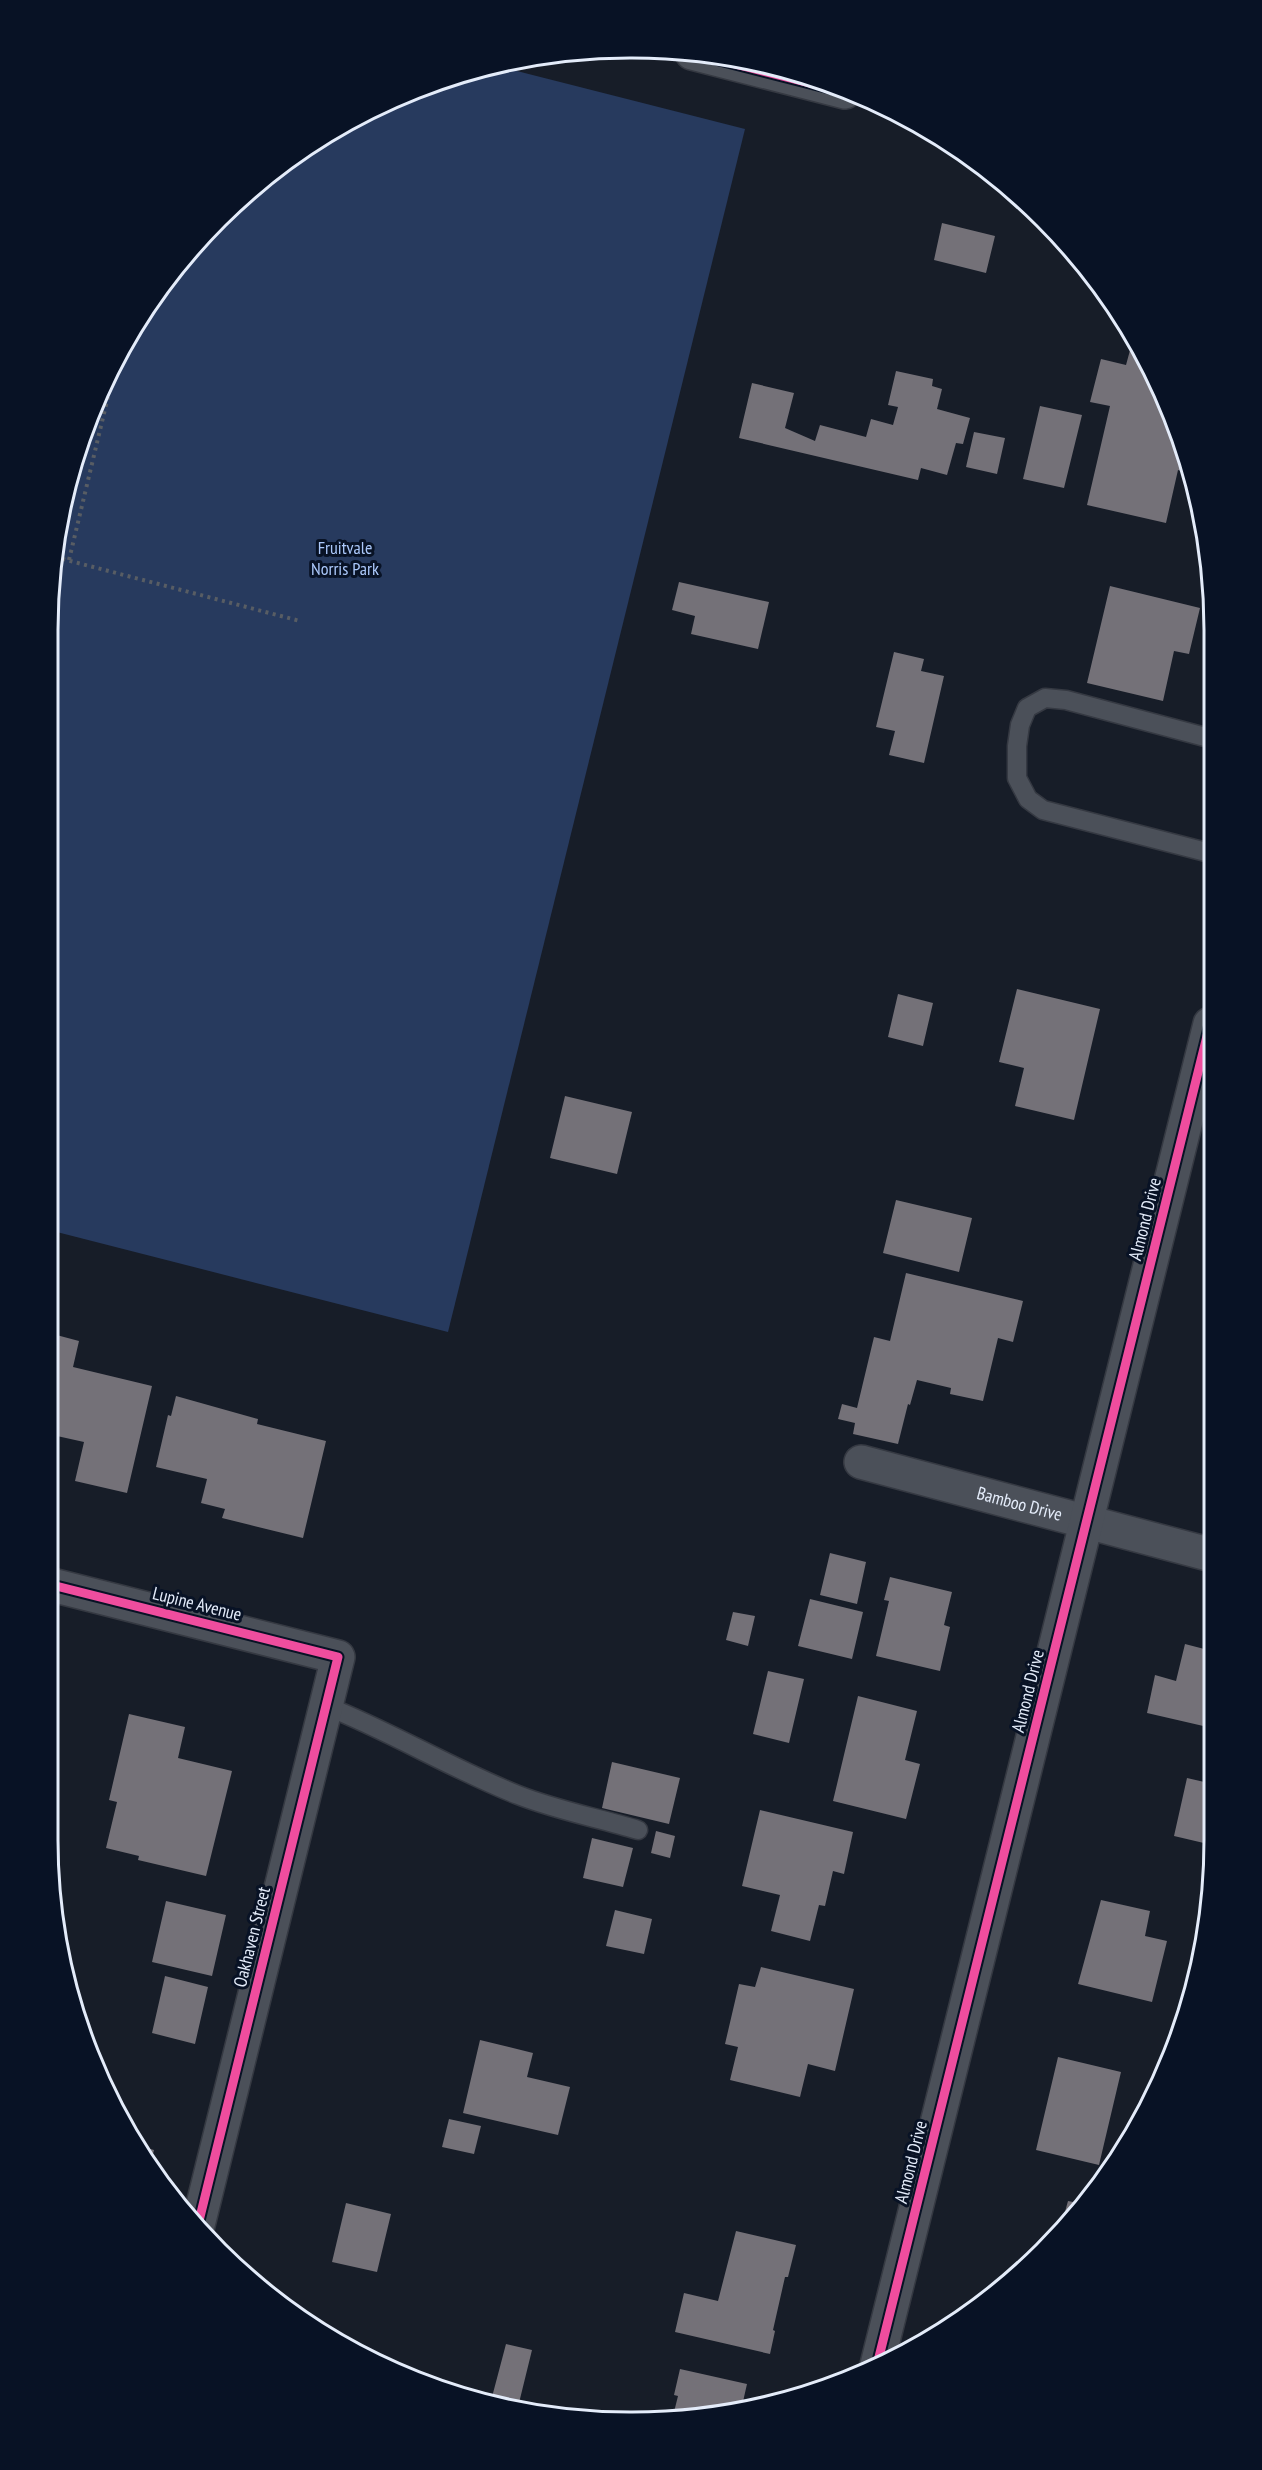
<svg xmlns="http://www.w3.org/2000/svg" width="1262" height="2470" font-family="'PT Sans Narrow',sans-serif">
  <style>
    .green { fill: #273a5e }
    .building { fill: #747178 }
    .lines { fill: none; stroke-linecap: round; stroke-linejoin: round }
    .service-casing { stroke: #353942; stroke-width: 21 }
    .minor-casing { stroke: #353942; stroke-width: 36 }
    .tertiary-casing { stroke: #353942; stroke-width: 36 }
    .path { stroke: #585d64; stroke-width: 4; stroke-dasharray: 3 4.5; stroke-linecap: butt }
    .service { stroke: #4b5059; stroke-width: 18 }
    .minor { stroke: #4b5059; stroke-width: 33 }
    .tertiary { stroke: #4b5059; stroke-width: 33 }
    .cycleway-casing { stroke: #081225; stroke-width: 13 }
    .cycleway { stroke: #ef4d9e; stroke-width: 9 }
    .labels { text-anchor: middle; stroke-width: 6; stroke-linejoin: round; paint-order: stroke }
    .park-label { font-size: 18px; fill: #abc8fa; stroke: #081225 }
    .street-label { font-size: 18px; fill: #e4ecfa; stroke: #081225 }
    .rim { fill: none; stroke: #e4ecfa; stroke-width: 3 }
  </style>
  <rect width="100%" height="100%" fill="#171d28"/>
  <path class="green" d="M497,66L745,129L448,1332L49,1230V593L68,480L108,373L168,276L246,193L339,126L443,79Z"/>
  <path class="building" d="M942,223L995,236L986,273L934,260Z
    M1132,343L1170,408L1184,461L1182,471L1178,470L1166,523L1087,505L1110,406L1090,402L1101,359L1126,365Z
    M896,371L933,379L932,386L942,389L937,409L970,418L963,444L956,443L947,475L921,468L918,480L739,438L752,383L794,393L785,428L815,441L820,425L866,437L871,419L893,425L898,407L888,405Z
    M1040,406L1082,415L1064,488L1023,479Z
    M974,432L1005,438L997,474L966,467Z
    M679,582L769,602L758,649L691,634L695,616L672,610Z
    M1110,586L1200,608L1189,654L1174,651L1163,701L1087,683Z
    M894,652L924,659L921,671L944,676L924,763L889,755L895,731L876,727Z
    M1017,989L1100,1009L1074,1120L1015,1106L1024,1068L999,1062Z
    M898,994L933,1003L923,1046L888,1037Z
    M565,1096L632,1112L617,1174L550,1158Z
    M896,1200L972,1218L959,1272L883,1253Z
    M906,1273L1023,1301L1013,1342L998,1338L983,1401L950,1394L951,1388L917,1380L910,1405L908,1404L898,1444L853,1434L855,1423L838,1419L842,1404L857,1408L874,1337L890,1341Z
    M49,1333L79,1341L73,1367L152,1386L127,1493L75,1481L84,1442L48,1434Z
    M176,1396L258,1419L257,1424L326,1441L303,1538L222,1518L225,1509L201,1503L207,1479L156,1467L168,1415L171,1416Z
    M830,1553L866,1562L857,1604L820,1595Z
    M890,1577L952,1592L944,1625L950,1627L940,1671L876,1656L889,1601L884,1600Z
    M810,1599L863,1612L852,1659L798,1646Z
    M733,1612L755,1616L748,1646L726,1640Z
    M1185,1644L1212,1651V1728L1147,1713L1155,1675L1176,1681Z
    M768,1671L804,1679L789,1743L753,1734Z
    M48,1696L55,1697L49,1722L48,1721Z
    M858,1696L917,1711L905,1760L920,1764L906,1819L833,1801Z
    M129,1714L185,1727L178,1758L232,1771L206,1876L138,1860L139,1856L106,1848L117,1802L109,1800Z
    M612,1762L680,1778L669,1824L602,1808Z
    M1187,1778L1213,1784V1864L1204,1862L1208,1844L1174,1836Z
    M760,1810L853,1832L844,1874L833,1871L825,1906L819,1905L810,1941L771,1931L780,1895L742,1886Z
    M656,1831L675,1836L670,1858L651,1853Z
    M592,1838L633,1848L623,1887L583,1878Z
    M1101,1900L1150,1911L1145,1936L1167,1941L1152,2002L1078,1984Z
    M166,1901L226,1915L212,1976L152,1962Z
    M615,1910L652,1919L644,1954L606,1946Z
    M1202,1929H1204L1199,1963L1194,1962Z
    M761,1967L854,1989L835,2071L808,2064L800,2097L730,2080L738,2047L725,2044L739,1984L755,1987Z
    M165,1976L208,1987L195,2044L152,2033Z
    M480,2040L533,2053L527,2077L570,2087L558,2135L463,2113Z
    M1058,2057L1121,2072L1099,2165L1036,2150Z
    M449,2119L481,2126L474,2154L442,2147Z
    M143,2147L154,2150L151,2162L146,2153Z
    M1068,2201L1078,2203L1062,2226H1061Z
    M346,2203L391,2214L377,2272L332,2262Z
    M736,2231L796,2245L788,2277H785L773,2330L775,2331L770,2354L675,2332L684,2293L718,2301Z
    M506,2344L532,2350L519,2403L492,2397Z
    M680,2369L747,2384L742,2406L707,2417L673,2416L678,2396L674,2395Z"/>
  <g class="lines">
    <defs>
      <path id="service" d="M1209,738L1066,700L1045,698L1027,708L1020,725L1017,746V778L1028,799L1043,810L1210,853
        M326,1706C392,1732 452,1769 518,1795C556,1810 598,1818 638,1830"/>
      <g id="minor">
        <path id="s1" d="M861,1462L1212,1555"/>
        <path d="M48,1584L338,1657L198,2225"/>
        <path d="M877,2365L1210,1024"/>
      </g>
      <path id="tertiary" d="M692,53L845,92"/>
    </defs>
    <use href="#service" class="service-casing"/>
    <use href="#minor" class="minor-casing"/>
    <use href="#tertiary" class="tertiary-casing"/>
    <path class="path" d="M55,557L300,621
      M69,560L117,359"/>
    <use href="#service" class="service"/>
    <use href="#minor" class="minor"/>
    <use href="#tertiary" class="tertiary"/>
    <defs>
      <path id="cycleway" d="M692,53L845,92
        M48,1584L338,1657L198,2225
        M877,2365L1210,1024"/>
    </defs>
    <use href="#cycleway" class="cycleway-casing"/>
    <use href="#cycleway" class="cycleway"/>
  </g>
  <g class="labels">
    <g class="park-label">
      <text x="345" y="554">Fruitvale<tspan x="345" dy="21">Norris Park</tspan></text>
    </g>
    <g class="street-label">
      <text transform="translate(1145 1219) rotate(-76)" y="6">Almond Drive</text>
      <text dy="6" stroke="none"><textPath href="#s1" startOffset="164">Bamboo Drive</textPath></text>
      <text transform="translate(197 1604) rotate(14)" y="6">Lupine Avenue</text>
      <text transform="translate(1028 1691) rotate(-76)" y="6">Almond Drive</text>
      <text transform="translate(252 1937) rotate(-76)" y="6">Oakhaven Street</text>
      <text transform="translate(911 2162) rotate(-76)" y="6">Almond Drive</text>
    </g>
  </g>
  <path d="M0 0H1262V2470H0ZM630 58H632A572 572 0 0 1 1204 630V1840A572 572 0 0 1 632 2412H630A572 572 0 0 1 58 1840V630A572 572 0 0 1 630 58Z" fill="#081225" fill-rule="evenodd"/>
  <path class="rim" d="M630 58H632A572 572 0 0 1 1204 630V1840A572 572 0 0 1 632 2412H630A572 572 0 0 1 58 1840V630A572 572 0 0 1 630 58Z"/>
</svg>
